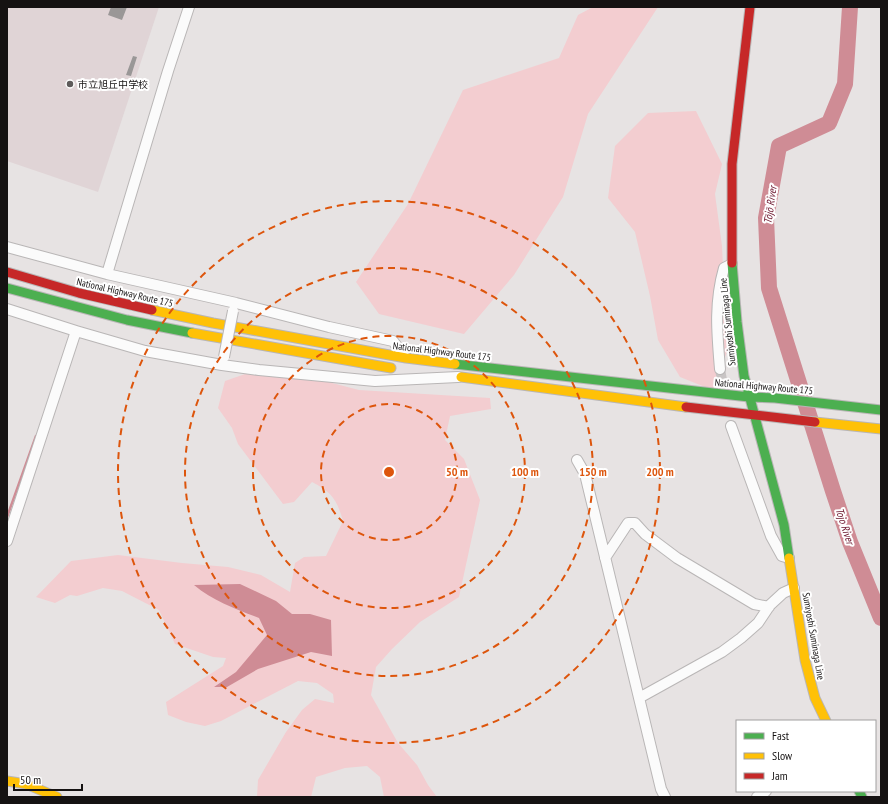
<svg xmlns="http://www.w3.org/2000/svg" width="888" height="804" font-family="'PT Sans Narrow','Noto Sans JP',sans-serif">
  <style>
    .built { fill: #e0d4d6 }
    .green { fill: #f3cdd0 }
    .water { fill: #cf8c95 }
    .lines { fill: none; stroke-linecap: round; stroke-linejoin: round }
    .stream { stroke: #cf8c95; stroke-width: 2.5 }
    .river { stroke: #cf8c95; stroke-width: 16 }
    .building { fill: #9a9797 }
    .street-tunnel { stroke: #c8c4c4; stroke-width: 10; stroke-dasharray: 10 5; stroke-linecap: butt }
    .street-casing { stroke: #b9b6b6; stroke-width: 12 }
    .fast-casing { stroke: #b9b6b6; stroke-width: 11 }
    .slow-casing { stroke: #b9b6b6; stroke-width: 11 }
    .jam-casing { stroke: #b9b6b6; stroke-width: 11 }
    .street { stroke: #fbfbfb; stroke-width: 10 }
    .fast { stroke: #4caf50; stroke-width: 9 }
    .slow { stroke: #ffc107; stroke-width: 9 }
    .jam { stroke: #c62828; stroke-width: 9 }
    .street-bridge-casing { stroke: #b9b6b6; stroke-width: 12; stroke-linecap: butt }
    .street-bridge { stroke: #fbfbfb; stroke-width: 10 }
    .ring { fill: none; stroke: #dd550c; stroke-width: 2; stroke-dasharray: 7 5 }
    .poi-dot { fill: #5e5b5b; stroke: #fff; stroke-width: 1.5 }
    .labels { text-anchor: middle; stroke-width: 4; stroke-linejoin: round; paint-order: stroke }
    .poi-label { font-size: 10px; fill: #151212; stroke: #fff; text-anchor: start }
    .street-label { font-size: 10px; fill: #151212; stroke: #fff }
    .water-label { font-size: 11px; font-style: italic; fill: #670e26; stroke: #fff }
    .centre { fill: #dd550c; stroke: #fff; stroke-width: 2 }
    .ring-label { font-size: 12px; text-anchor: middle; font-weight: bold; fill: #dd550c; stroke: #fff; stroke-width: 4; stroke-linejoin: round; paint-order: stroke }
  </style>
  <rect width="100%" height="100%" fill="#e7e3e3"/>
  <path class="built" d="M7,7H159L98,192L7,161Z"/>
  <path class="green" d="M593,7H658L588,114L563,197L514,275L464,334L379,314L356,282L408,204L463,90L559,58L578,15Z
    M696,111L722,164L715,194L722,246L727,351L715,391L680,377L658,340L650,296L635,232L608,198L615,146L648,113Z
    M248,373L309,377L359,390L490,398L491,409L450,416L445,440L464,459L480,500L459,597L420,622L392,649L376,667L371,695L398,743L417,765L428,785L437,797H384L380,777L367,766L345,768L316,777L311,797H257L258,780L286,732L302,710L315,699L334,703L333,694L317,683L298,681L221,721L205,726L186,722L168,715L166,702L223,666L226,658L213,657L175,644L159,610L122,591L103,588L77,596L70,595L55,603L36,597L71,561L118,555L182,563L228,567L261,575L290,592L295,563L304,557L326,556L343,521C337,500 332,492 312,482L294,502L283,504L238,444L232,428L218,408L225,381Z"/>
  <path class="water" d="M240,584L276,601L292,614H310L331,620L332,656L311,652L258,669L227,687H214L236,672L267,635L259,618C236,609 213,601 194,585Z"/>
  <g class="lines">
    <path class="stream" d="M7,517L36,436"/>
    <path class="river" d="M850,7L845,84L829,123L779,146L766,218L769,288L833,491L850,542L881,618"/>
  </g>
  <path class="building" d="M111,7H127L122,20L108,15Z
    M133,56L137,57L131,76L126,75Z"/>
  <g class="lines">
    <path class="street-tunnel" d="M720,369L725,397"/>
    <defs>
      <path id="street" d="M7,247L107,274L236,303L329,327L393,341L405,357
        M107,274L168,71L189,7
        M7,309L76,331L145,351L222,365L259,370L375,381L458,377
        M720,369C717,333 714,303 724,268L732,264
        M731,426L771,536L782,556L789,558
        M577,460L585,474L661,789L665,797
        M7,541L76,331
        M605,558L628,523H635L645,534L677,558L754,604L769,607
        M639,698L722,652L741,638L758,623L770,605L783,593L794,588
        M757,797L766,791"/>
      <path id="fast" d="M732,263L737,322L744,376L784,525L789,558
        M7,288L127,320L192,333
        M455,364L749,397L775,398L881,410
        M859,791L862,797"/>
      <path id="slow" d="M152,310L213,323L406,358L455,364
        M192,333L391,368
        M461,377L686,407
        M815,422L881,429
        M789,558L805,660L815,698L826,721
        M7,781L26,784L57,797"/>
      <path id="jam" d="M732,263V164L750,7
        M7,272L79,293L152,310
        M686,407L815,422"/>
    </defs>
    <use href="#street" class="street-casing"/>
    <use href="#fast" class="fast-casing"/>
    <use href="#slow" class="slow-casing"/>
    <use href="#jam" class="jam-casing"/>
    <use href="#street" class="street"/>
    <use href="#fast" class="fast"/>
    <use href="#slow" class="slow"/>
    <use href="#jam" class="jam"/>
    <defs>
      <path id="street-bridge" d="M224,357L233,311"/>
    </defs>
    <use href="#street-bridge" class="street-bridge-casing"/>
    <use href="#street-bridge" class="street-bridge"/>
  </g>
  <g class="ring">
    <circle cx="389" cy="472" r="68"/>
    <circle cx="389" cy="472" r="136"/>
    <circle cx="389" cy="472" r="204"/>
    <circle cx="389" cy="472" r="271"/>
  </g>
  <circle class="poi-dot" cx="70" cy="84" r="4"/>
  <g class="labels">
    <g class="poi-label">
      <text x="78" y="88">市立旭丘中学校</text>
    </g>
    <g class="street-label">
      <text transform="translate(125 292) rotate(13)" y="4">National Highway Route 175</text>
      <text transform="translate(727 322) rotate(-96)" y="4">Sumiyoshi Suminaga Line</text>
      <text transform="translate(442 351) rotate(7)" y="4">National Highway Route 175</text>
      <text transform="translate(764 386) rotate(5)" y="4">National Highway Route 175</text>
      <text transform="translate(814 636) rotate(80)" y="4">Sumiyoshi Suminaga Line</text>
    </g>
    <g class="water-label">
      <text transform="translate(770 205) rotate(-82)" y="4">Tōjō River</text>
      <text transform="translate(845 526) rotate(72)" y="4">Tojo River</text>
    </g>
  </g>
  <circle cx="389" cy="472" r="6" class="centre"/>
  <g class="ring-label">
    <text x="457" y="476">50 m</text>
    <text x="525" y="476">100 m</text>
    <text x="593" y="476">150 m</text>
    <text x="660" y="476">200 m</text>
  </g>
  <rect width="888" height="804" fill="none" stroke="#151212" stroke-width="16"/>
  <rect x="736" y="720" width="140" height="72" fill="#ffffff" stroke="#a1a0a0"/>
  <rect x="744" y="733" width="20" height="6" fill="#4caf50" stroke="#a1a0a0"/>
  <text x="772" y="740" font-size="12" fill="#151212">Fast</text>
  <rect x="744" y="753" width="20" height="6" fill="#ffc107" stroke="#a1a0a0"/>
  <text x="772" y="760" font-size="12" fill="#151212">Slow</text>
  <rect x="744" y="773" width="20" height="6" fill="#c62828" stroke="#a1a0a0"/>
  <text x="772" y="780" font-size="12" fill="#151212">Jam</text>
  <path d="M14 784v6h68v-6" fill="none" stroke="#151212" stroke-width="2"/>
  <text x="20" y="784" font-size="12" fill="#151212" stroke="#ffffff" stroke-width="3" paint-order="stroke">50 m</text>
</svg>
